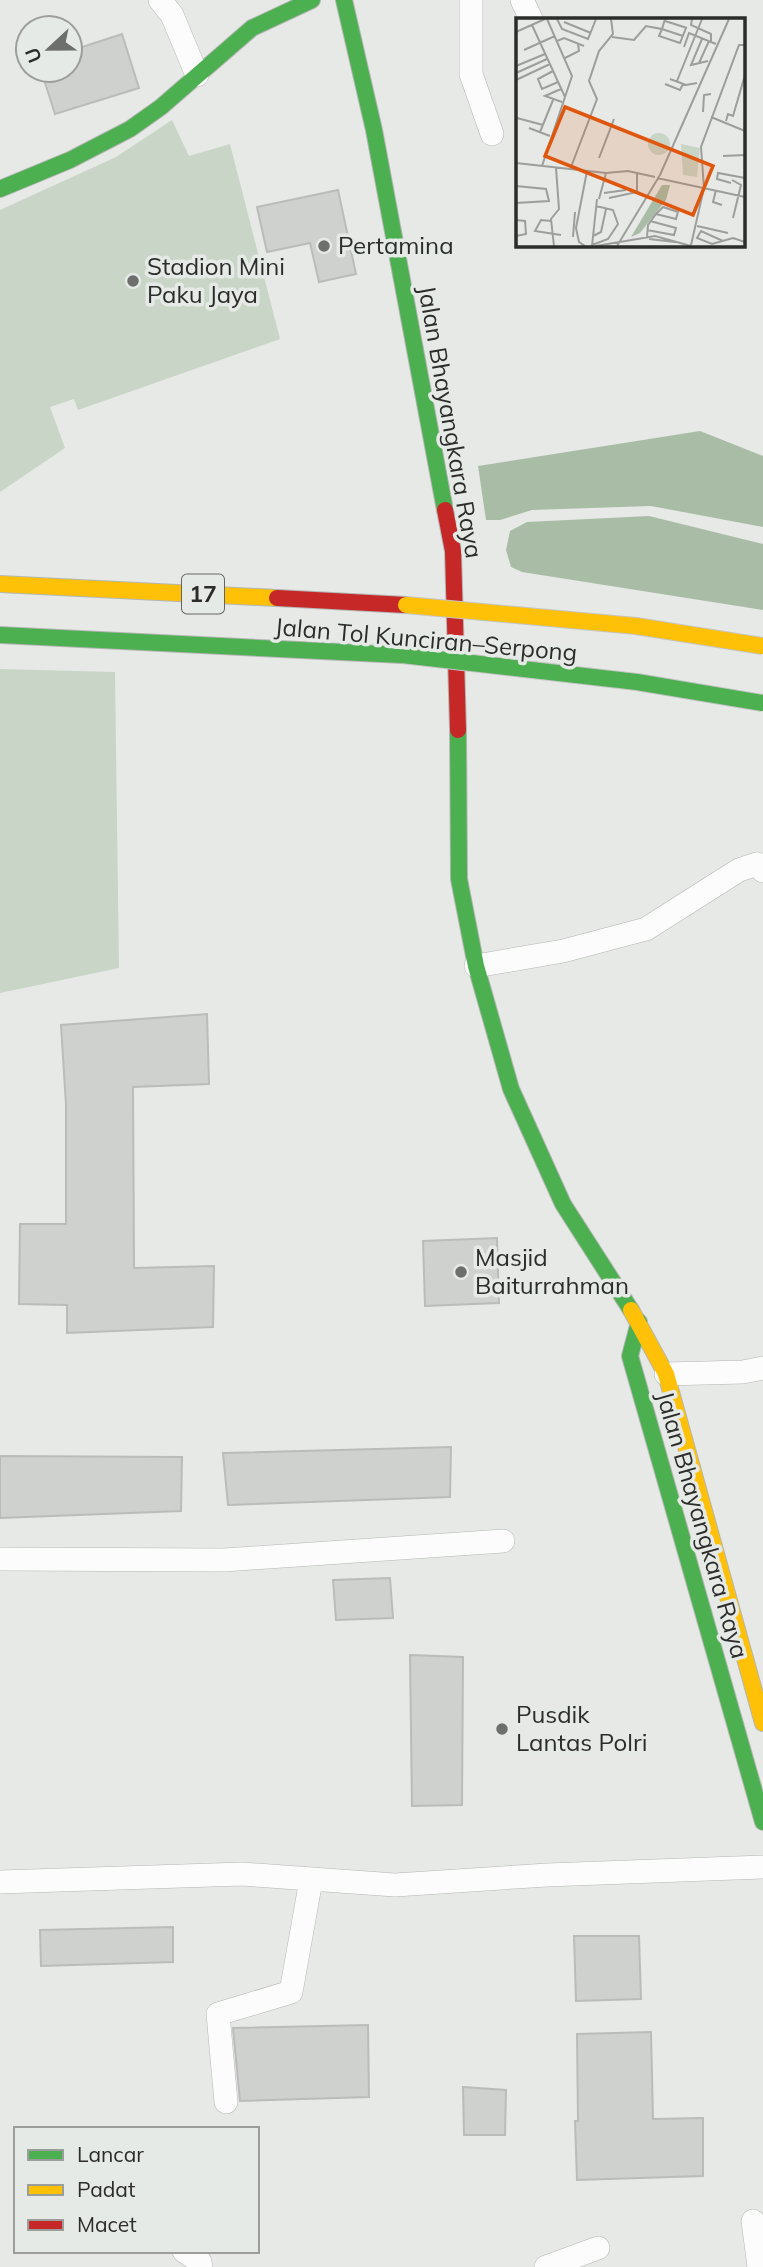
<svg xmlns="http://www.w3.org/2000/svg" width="763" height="2267" font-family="Mulish,sans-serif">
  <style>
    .green { fill: #c9d5c7 }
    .water { fill: #a9bda6 }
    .building { fill: #cfd1cf; stroke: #bbbcba; stroke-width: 2 }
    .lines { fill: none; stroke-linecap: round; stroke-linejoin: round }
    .street-casing { stroke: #b4b6b4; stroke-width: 24 }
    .fast-casing { stroke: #b4b6b4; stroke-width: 18 }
    .slow-casing { stroke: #b4b6b4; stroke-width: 18 }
    .jam-casing { stroke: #b4b6b4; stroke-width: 18 }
    .street { stroke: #fbfcfb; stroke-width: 23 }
    .fast { stroke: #4caf50; stroke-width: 16 }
    .slow { stroke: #ffc107; stroke-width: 16 }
    .jam { stroke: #c62828; stroke-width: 16 }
    .fast-bridge-casing { stroke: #c4c5c4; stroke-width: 18; stroke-linecap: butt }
    .slow-bridge-casing { stroke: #c4c5c4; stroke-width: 18; stroke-linecap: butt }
    .fast-bridge { stroke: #4caf50; stroke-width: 16 }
    .slow-bridge { stroke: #ffc107; stroke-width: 16 }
    .poi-dot { fill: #6d6f6d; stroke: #e6eae6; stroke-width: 2.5 }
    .labels { text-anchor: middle; stroke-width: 7; stroke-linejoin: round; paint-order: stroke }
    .shield { fill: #e6eae6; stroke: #646663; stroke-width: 2 }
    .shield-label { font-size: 23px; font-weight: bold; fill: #2c2d2b }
    .poi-label { font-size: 24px; fill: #2c2d2b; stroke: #e6eae6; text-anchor: start }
    .street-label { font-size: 24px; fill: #2c2d2b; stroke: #e6eae6 }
    .inset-road { fill: none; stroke: #9c9e9c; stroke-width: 2 }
    .view { fill: #df570e; fill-opacity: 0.15; stroke: #df570e; stroke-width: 3.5 }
    .inset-edge { fill: none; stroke: #2c2d2b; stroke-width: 3.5 }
  </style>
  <rect width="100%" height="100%" fill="#e7e9e7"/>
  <path class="green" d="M172,120L189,156L230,144L280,339L78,410L74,399L50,407L65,448L0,492V210L116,157Z
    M0,669L115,672L119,968L0,993Z"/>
  <path class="water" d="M700,431L763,456V527L651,506L532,510L500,520H486L478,466Z
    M649,516L763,544V610L522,572L511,567L506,550L510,531L527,522Z"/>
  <path class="building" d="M122,34L139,88L55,114L41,70H70V51Z
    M338,190L356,274L319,282L310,243L267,252L257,207Z
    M207,1014L209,1084L133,1087L134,1268L214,1266L213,1327L67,1333V1305L19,1304L20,1224H66V1105L61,1025Z
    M497,1238L499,1303L425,1306L423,1241Z
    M451,1447L450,1497L228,1505L223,1453Z
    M0,1456L182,1457L181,1511L0,1518Z
    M390,1578L393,1618L336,1620L333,1580Z
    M410,1655L463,1657L462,1805L412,1806Z
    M173,1927V1962L41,1966L40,1930Z
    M574,1936H639L641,1999L576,2001Z
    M368,2025L369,2097L240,2101L233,2028Z
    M651,2032L653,2119L703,2118V2176L577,2180L575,2121H578L577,2034Z
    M463,2087L506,2090L505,2135H464Z"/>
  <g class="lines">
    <defs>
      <path id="street" d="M160,0L172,15L197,75
        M471,0V74L492,134
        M522,0L531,19
        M476,966L563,951L646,929L739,870L757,864L763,871
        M666,1374L743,1372L763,1368
        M0,1559L224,1560L503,1541
        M0,1882L242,1874L395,1885L547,1875L763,1867
        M226,2102L218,2014L291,1992L311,1880
        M753,2221L759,2267
        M184,2251L200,2262L201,2267
        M546,2267L598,2248"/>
      <path id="fast" d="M344,0L374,130L445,510
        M0,189L70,160L130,129L161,107L252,28L312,0
        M0,635L402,655
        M458,730L459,879L476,966L511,1089L563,1204L631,1310
        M639,1322L630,1356L763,1822"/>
      <path id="slow" d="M0,584L277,598
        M631,1310L666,1374L763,1723"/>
      <path id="jam" d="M445,510L453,551L458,730
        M277,598L406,605"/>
    </defs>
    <use href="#street" class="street-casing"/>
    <use href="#fast" class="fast-casing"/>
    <use href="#slow" class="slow-casing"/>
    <use href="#jam" class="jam-casing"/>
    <use href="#street" class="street"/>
    <use href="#fast" class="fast"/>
    <use href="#slow" class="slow"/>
    <use href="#jam" class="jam"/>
    <defs>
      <path id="fast-bridge" d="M402,655L637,682L763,703"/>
      <path id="slow-bridge" d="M406,605L636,626L763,646"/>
    </defs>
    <use href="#fast-bridge" class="fast-bridge-casing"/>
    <use href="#slow-bridge" class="slow-bridge-casing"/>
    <use href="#fast-bridge" class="fast-bridge"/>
    <use href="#slow-bridge" class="slow-bridge"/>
  </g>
  <g class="poi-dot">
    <circle cx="324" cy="246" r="7"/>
    <circle cx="133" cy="281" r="7"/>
    <circle cx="461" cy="1272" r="7"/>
    <circle cx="502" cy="1729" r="7"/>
  </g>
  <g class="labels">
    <rect class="shield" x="182" y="574.5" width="42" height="39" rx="5"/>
    <g class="shield-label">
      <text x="203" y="602">17</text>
    </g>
    <g class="poi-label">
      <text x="338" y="254">Pertamina</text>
      <text x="147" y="275">Stadion Mini<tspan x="147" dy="28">Paku Jaya</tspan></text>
      <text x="475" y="1266">Masjid<tspan x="475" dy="28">Baiturrahman</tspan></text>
      <text x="516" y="1723">Pusdik<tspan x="516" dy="28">Lantas Polri</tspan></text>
    </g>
    <g class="street-label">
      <text transform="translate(450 422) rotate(80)" y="8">Jalan Bhayangkara Raya</text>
      <text transform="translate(426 640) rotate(5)" y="8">Jalan Tol Kunciran–Serpong</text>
      <text transform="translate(702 1525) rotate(74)" y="8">Jalan Bhayangkara Raya</text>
    </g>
  </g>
  <g transform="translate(516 18)">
    <rect width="229" height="229" fill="#e7e9e7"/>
    <path d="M132 126a11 11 0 1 1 22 0a11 11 0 1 1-22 0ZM165,126L184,130L181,159L167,157Z" fill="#c9d5c7"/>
    <path d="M146,167H154L150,182L124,215L115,219Z" fill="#a9bda6"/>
    <path class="inset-road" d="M41,1L46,11L72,21L80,1M176,1L175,7L195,16V24M149,3L171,10M48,4L75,15M16,7L49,79M0,14L29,1M167,18L146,11L143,18L164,25L170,10M96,19L118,22L130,8L146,11L149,1M186,21L175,47L192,43M41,23L48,20L68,28M168,29L173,15L200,26M8,32L39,18M49,40L63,33L62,26M183,45L193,23M0,48L29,36M37,53L22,61L26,71L42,64M0,55L31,41M154,61L170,67L181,65M0,62L34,46M161,63L186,1M149,66L164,72L167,66M45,71L29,78L46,84M187,94L188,77L195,76M195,99L229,113M1,100L27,107M210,103L212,96L217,98L229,57M13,110L34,118M24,114L37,82M207,138L229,137M83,140L98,101M0,145L90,155L112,153L139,159M26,148L56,58L31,1M55,149L81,81L73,63L83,33L97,16L95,1M141,160L229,179M216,162L225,167L217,200M215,165L201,161L202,155L229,160M0,168L30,171L33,183L0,185M200,172L197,184L206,187M88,175L110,172M93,180L121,174V154M83,181L90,155M0,202L9,203L10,216L0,218M35,203L25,202L19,213L45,217M181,208L212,215M131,212L158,217L160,210L134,203M77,218L85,214L90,191M57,219L59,194M131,219L132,207L140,196L147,189L162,194L160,201L140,196M133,221L159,224M207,223L185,213L181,220L196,226L217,220L229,224M76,227L92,221L102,206L97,192L80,188M175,227L188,170L185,129L223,27H229M38,228L35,201L43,191L40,150M69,228L63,224L60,210L71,153M76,228L81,181M80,228L139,218L175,228M101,228L144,157L213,1"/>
    <path class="view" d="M49,89L197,148L177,197L29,138Z"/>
    <rect width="229" height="229" class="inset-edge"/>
  </g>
  <rect x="14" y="2127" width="245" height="126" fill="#e6eae6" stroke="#9c9e9b" stroke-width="2"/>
  <rect x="28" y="2150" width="35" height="10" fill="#4caf50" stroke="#9c9e9b" stroke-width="2"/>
  <text x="77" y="2162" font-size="21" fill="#2c2d2b">Lancar</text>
  <rect x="28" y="2185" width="35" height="10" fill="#ffc107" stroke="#9c9e9b" stroke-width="2"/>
  <text x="77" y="2197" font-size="21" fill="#2c2d2b">Padat</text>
  <rect x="28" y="2220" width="35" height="10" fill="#c62828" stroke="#9c9e9b" stroke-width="2"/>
  <text x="77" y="2232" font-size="21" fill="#2c2d2b">Macet</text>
  <g transform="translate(49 49) rotate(248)"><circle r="33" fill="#e6eae6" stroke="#9c9e9b" stroke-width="2"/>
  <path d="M0-5L12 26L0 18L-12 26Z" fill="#6d6f6d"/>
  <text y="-10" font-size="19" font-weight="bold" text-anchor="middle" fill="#2c2d2b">U</text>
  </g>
</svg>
